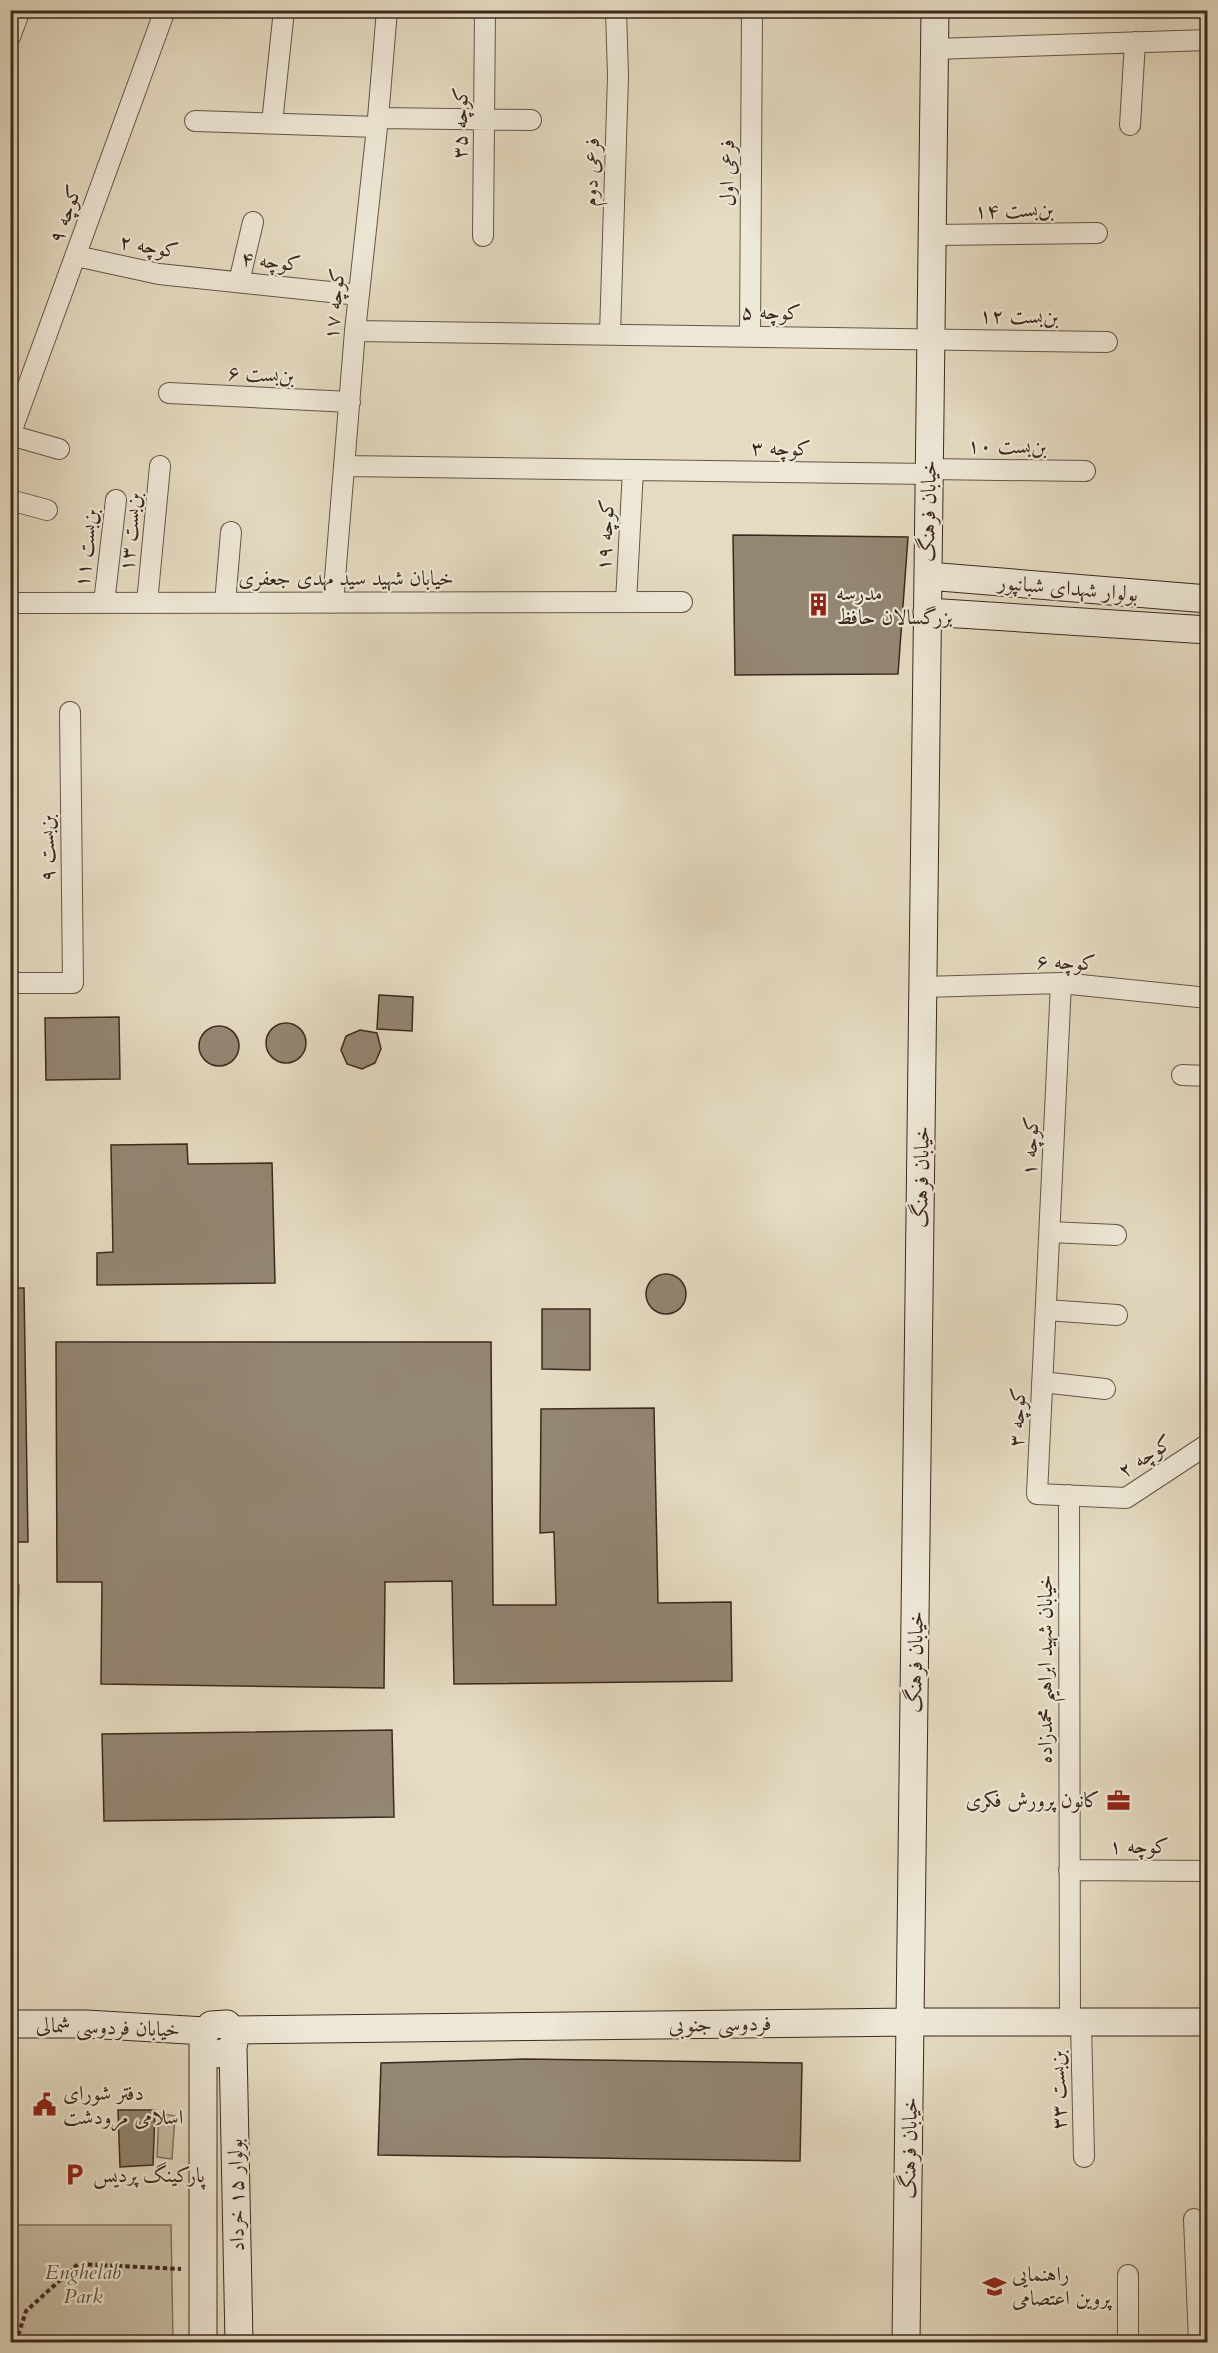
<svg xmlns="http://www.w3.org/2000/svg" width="1218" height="2353" font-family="Cardo,Amiri,serif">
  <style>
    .green { fill: #c8bda6; stroke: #827362; stroke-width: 1.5 }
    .building { fill: #938673; stroke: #3b291e; stroke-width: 1.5 }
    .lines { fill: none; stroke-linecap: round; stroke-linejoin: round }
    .street-casing { stroke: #665647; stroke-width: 22 }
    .secondary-casing { stroke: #3b291e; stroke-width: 29 }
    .path { stroke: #3b291e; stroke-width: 4; stroke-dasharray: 4.5 3; stroke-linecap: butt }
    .street { stroke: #eee8d7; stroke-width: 20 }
    .secondary { stroke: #eee8d7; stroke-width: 27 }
    .labels { text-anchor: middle; stroke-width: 4.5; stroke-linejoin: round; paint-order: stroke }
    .street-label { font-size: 21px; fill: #3b291e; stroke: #eee8d7 }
    .poi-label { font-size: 21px; fill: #3b291e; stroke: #eee8d7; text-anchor: start }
    .park-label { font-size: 21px; font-style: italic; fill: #5e4e40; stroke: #eee8d7 }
  </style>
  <rect width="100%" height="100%" fill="#e5dbc2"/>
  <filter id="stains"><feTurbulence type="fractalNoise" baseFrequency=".00333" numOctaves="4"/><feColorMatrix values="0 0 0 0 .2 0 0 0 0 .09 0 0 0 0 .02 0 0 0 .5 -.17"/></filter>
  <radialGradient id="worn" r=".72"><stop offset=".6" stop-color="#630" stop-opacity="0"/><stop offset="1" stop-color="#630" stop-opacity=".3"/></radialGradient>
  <path class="green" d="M11,1584L19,1585L11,1831L10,1584Z
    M159,2113L175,2116L172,2159L157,2157Z
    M11,2144H14L15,2225H171L173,2342H11Z"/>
  <path class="building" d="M733,535L908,537L898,674L735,675Z
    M379,995L413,997L412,1031L377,1029Z
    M119,1017L120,1079L46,1080L45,1018Z
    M266 1043a20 20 0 1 1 40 0a20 20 0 1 1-40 0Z
    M199 1046a20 20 0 1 1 40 0a20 20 0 1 1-40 0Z
    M360,1030L377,1033L381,1049L375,1063L362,1069L347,1064L341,1050L346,1036Z
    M187,1144L188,1164L272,1163L275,1283L97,1285V1253L113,1252L111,1145Z
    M646 1294a20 20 0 1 1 40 0a20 20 0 1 1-40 0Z
    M10,1288H24L28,1542H10Z
    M542,1309H590V1370L542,1369Z
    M56,1342H491L493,1605H556L554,1532L540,1533L541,1409L654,1408L658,1603L731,1602L732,1681L454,1684L452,1581L385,1582L384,1688L101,1684L102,1582H57Z
    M392,1730L394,1817L104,1821L102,1734Z
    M525,2059L802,2063L800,2161L378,2155L381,2063Z
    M118,2110H155L153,2165L120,2167Z"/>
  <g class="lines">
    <defs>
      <path id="street" d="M10,37L20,10
        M934,49L1208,40
        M378,118L531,120
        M195,121L377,127
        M272,123L284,10
        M1130,125L1135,42
        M932,235L1097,233
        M483,236L485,10
        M76,256L159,274L359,295
        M239,282L253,222
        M355,331L1107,342
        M610,334L618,76L616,10
        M750,336L752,10
        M169,393L350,402
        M10,435L165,10
        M10,435L59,449
        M344,466L929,474
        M929,469L1085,471
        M10,500L47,510
        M626,602L633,470
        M10,603L682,602
        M104,603L116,500
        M147,603L160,466
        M225,603L231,532
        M333,603L355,331L378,118L387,10
        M10,983H73L70,712
        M1061,983L1037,1494L1126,1498L1208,1444
        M923,987L1061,983L1208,998
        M1182,1075L1208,1076
        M1050,1232L1116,1235
        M1046,1310L1117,1315
        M1042,1382L1105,1389
        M1069,1495L1070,2022
        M1069,1870L1208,1871
        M1081,2022L1084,2157
        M1194,2219L1199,2342
        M1128,2275V2342"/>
      <path id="secondary" d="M928,576L1208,599
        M927,612L1208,630
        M10,2024H86L205,2031
        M233,2030L911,2022H1208
        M203,2042V2342
        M233,2047C213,2065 192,2044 211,2025L227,2024C234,2031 236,2037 233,2047L239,2342
        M906,2342L935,10"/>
    </defs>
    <use href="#street" class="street-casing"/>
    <use href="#secondary" class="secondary-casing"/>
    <path class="path" d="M16,2342L26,2311L78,2264L181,2269"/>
    <use href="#street" class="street"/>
    <use href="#secondary" class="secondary"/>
  </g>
  <defs>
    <symbol id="building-bare" viewBox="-9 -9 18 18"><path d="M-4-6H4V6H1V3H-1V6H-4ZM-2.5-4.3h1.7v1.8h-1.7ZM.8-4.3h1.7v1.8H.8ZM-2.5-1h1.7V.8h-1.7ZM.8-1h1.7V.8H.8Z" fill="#8f2418" stroke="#eee8d7" stroke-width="2.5" paint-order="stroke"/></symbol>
    <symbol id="office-bare" viewBox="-9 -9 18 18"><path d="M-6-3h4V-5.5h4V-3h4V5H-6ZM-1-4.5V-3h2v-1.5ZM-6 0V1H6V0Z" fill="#8f2418" stroke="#eee8d7" stroke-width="2.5" paint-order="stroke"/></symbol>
    <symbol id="civic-bare" viewBox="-9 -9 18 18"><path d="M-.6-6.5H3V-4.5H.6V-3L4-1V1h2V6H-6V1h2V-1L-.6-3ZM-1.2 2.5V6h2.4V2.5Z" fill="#8f2418" stroke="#eee8d7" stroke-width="2.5" paint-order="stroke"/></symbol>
    <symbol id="parking-bare" viewBox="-9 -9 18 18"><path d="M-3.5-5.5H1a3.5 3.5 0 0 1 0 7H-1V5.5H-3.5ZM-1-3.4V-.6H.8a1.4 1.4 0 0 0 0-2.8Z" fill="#8f2418" stroke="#eee8d7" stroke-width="2.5" paint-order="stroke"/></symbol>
    <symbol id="school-bare" viewBox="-9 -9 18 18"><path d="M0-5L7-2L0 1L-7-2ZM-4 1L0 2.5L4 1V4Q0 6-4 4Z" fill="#8f2418" stroke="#eee8d7" stroke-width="2.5" paint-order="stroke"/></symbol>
  </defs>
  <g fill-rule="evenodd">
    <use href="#building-bare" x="802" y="588" width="33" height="33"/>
    <use href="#office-bare" x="1102" y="1784" width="33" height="33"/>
    <use href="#civic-bare" x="28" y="2088" width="33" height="33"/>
    <use href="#parking-bare" x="58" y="2158" width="33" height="33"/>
    <use href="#school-bare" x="978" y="2270" width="33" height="33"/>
  </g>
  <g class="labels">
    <g class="street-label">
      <text transform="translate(460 123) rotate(-89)" y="7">کوچه ۳۵</text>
      <text transform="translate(591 172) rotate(-88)" y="7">فرعی دوم</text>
      <text transform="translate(727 173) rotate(-90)" y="7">فرعی اول</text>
      <text transform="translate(1014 210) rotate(-1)" y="7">بن‌بست ۱۴</text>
      <text transform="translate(65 214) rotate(-70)" y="7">کوچه ۹</text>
      <text transform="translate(149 246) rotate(10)" y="7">کوچه ۲</text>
      <text transform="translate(271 261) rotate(6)" y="7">کوچه ۴</text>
      <text transform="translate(334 304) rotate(-84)" y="7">کوچه ۱۷</text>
      <text transform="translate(771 312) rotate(1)" y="7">کوچه ۵</text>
      <text transform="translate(1019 316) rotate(1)" y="7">بن‌بست ۱۲</text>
      <text transform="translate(261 374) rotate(3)" y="7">بن‌بست ۶</text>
      <text transform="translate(1007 446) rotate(1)" y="7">بن‌بست ۱۰</text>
      <text transform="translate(781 448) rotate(1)" y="7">کوچه ۳</text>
      <text transform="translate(928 511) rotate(-89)" y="7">خیابان فرهنگ</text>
      <text transform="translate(130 532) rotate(-84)" y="7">بن‌بست ۱۳</text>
      <text transform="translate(605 535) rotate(-87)" y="7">کوچه ۱۹</text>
      <text transform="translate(86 548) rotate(-83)" y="7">بن‌بست ۱۱</text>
      <text x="346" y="585">خیابان شهید سید مهدی جعفری</text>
      <text transform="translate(1068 588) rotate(5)" y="7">بولوار شهدای شبانپور</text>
      <text transform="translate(47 848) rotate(-91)" y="7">بن‌بست ۹</text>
      <text transform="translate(1066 962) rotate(2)" y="7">کوچه ۶</text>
      <text transform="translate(1030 1146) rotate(-87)" y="7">کوچه ۱</text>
      <text transform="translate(921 1177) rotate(-89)" y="7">خیابان فرهنگ</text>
      <text transform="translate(1017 1417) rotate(-87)" y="7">کوچه ۳</text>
      <text transform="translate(1145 1456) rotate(-33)" y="7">کوچه ۲</text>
      <text transform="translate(915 1662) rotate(-89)" y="7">خیابان فرهنگ</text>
      <text transform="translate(1045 1669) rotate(-90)" y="7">خیابان شهید ابراهیم محمدزاده</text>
      <text x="1139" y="1853">کوچه ۱</text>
      <text transform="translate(720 2024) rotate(-1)" y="7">فردوسی جنوبی</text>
      <text transform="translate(108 2027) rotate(2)" y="7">خیابان فردوسی شمالی</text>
      <text transform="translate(1058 2090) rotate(-91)" y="7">بن‌بست ۳۳</text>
      <text transform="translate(909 2148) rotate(-89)" y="7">خیابان فرهنگ</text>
      <text transform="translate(236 2195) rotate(-91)" y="7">بولوار ۱۵ خرداد</text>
    </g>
    <g class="poi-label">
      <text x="836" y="600">مدرسه<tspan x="836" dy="24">بزرگسالان حافظ</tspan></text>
      <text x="1100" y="1807" text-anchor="end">کانون پرورش فکری</text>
      <text x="63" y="2100">دفتر شورای<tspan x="63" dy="24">اسلامی مرودشت</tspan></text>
      <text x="93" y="2182">پارکینگ پردیس</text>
      <text x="1012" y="2281">راهنمایی<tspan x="1012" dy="24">پروین اعتصامی</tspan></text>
    </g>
    <g class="park-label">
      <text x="83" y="2279">Enghelab<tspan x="83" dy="24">Park</tspan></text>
    </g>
  </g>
  <rect width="1218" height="2353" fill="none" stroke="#e5dbc2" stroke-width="36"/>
  <rect x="12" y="12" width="1194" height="2329" fill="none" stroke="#3b291e" stroke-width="3"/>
  <rect x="18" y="18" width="1182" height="2317" fill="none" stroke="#3b291e" stroke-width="1.5"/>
  <rect width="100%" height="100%" filter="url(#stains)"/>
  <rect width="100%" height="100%" fill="url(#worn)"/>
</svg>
